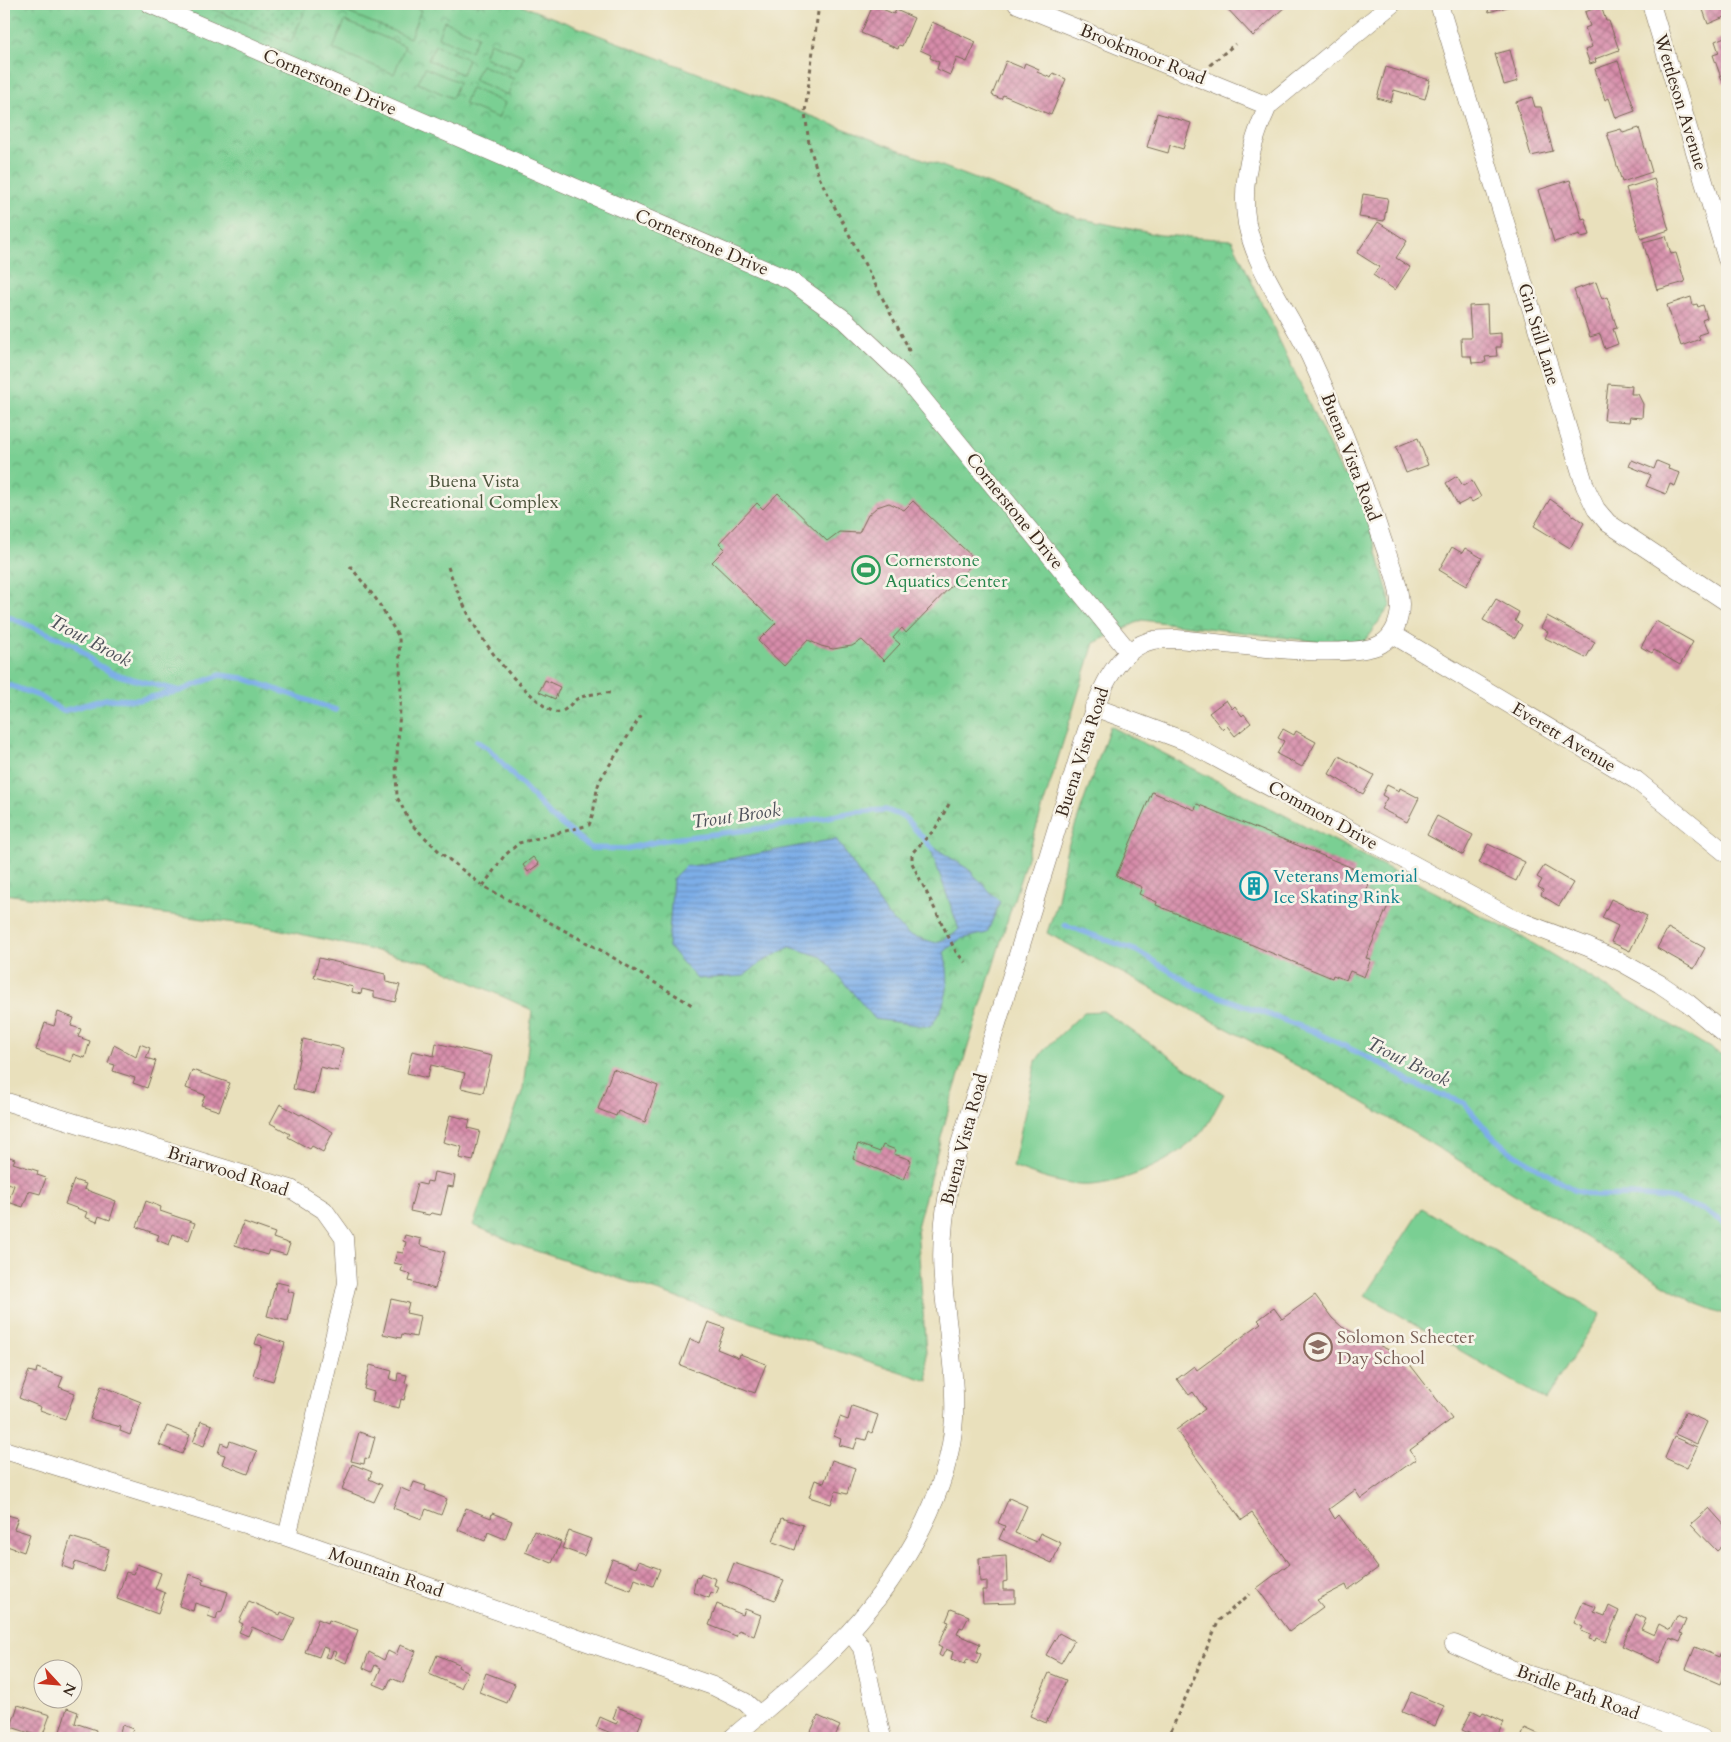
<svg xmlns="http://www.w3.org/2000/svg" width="1731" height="1742" font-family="Cardo,serif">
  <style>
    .park { fill: url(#park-crowns); stroke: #5a7c58 }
    .garden { fill: url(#garden-dots); stroke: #5a7c58 }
    .pitch { fill: #7acf93; stroke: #5a7c58 }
    .water { fill: url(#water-rules); stroke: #5c6c83 }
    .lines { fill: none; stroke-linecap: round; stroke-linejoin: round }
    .stream { stroke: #7daee8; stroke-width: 5.5 }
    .building { fill: url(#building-cross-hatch) }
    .minor-casing { stroke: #786a55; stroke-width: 19 }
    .path { stroke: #786a55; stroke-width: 3; stroke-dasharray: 4 4; stroke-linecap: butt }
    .minor { stroke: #fff; stroke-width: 18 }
    .labels { text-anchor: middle; stroke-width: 5; stroke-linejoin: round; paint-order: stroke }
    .street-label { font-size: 18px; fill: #3b2a1e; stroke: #f7f3e8 }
    .park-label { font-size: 18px; fill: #4b533b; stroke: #f7f3e8 }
    .leisure-label { font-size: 18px; fill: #27864d; stroke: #f7f3e8; text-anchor: start }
    .culture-label { font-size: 18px; fill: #0d838f; stroke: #f7f3e8; text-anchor: start }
    .education-label { font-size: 18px; fill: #785e54; stroke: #f7f3e8; text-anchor: start }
    .water-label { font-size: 19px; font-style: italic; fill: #4f525b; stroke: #f7f3e8 }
  </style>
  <defs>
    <pattern id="park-crowns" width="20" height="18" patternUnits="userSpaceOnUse" patternTransform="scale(1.25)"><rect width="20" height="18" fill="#7acf93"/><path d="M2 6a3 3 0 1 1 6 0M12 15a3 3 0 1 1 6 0" fill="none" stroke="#65a877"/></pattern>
    <pattern id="garden-dots" width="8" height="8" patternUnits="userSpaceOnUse" patternTransform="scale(1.25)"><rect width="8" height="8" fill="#7acf93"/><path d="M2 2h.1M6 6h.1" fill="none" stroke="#65a877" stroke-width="1.8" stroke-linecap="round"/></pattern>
    <pattern id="water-rules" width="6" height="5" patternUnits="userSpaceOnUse" patternTransform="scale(1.25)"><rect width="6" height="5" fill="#7daee8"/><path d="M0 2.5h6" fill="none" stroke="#688ebb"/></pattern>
    <pattern id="building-cross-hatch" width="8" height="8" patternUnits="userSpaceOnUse" patternTransform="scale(1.25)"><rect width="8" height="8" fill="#d78caa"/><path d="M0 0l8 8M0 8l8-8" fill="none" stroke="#b0738a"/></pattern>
  </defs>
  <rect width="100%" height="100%" fill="#f7f3e8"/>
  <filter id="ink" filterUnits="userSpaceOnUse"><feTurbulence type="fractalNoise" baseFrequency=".02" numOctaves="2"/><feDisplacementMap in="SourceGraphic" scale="10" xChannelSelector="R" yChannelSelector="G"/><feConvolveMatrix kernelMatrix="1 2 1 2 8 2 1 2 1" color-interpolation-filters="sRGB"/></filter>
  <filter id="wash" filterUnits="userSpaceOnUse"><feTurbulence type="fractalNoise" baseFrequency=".0096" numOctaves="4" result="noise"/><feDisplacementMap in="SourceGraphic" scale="20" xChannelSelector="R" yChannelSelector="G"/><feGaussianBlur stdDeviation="1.12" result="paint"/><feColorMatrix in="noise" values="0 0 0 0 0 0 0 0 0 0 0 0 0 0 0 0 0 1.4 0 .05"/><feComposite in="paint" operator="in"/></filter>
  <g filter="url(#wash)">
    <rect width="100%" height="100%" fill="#e9e0bc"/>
    <path class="park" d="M4,4H517L1078,218L1160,235L1232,240L1343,475L1356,473L1391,605L1360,647L1142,620L1094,643L950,1104L917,1227L928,1381L524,1247L473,1225L523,1089L532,1010L427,962L268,927L4,894Z
      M1110,726L1515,933L1727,1058V1315L1693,1302L1339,1088L1047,933L1058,900L1066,852Z"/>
    <path class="garden" d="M201,4H308L291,42Z"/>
    <path class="pitch" d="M353,4H406L421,10L410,38L349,13Z
      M345,21L405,46L394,74L333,49Z
      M444,21L478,36L471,51L438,37Z
      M490,42L524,56L517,71L484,57Z
      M435,45L468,59L462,74L428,60Z
      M481,65L514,79L508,95L474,80Z
      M425,68L459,82L452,98L418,83Z
      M471,88L505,103L498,118L464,104Z
      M1103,1011L1224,1094C1216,1107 1210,1123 1200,1134C1176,1161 1116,1188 1079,1185C1056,1183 1034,1175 1013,1167L1036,1061L1044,1050L1084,1012Z
      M1422,1208L1600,1314L1545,1400L1365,1295Z"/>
    <path class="water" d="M836,839L888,916L909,935L936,943L954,934L959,929L929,844L968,869L1000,902L987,933L960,939L944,952C951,982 949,1001 930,1027L875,1019L822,957L790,947L760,963L744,976L697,979L668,946L673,878L685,866H692Z"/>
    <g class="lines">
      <path class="stream" d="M4,615L75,645L93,662L112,673L132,679L180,691L220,675L243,678L336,710
        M4,689L9,685L39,696L63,711L106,699L138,700L179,691
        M477,741L488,748L551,816L591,848L625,849L664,840L780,826L854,812L886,810L904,817L933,849
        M1065,925L1137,951L1199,989L1313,1031L1390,1068L1411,1083L1464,1103L1490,1134L1508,1150L1574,1190L1596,1196L1630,1195L1669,1198L1704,1210L1727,1225"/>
    </g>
    <g id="blocks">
      <path class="building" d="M1223,4H1286L1287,5L1253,36Z
        M1486,4H1510V6L1489,12Z
        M1701,4H1727V16L1708,24Z
        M873,5L894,14L896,10L914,18L902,46L899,45L898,49L861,33Z
        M1601,6L1606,21H1609L1619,50L1595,59L1596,62L1590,64L1585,50L1592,47L1585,28L1590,26L1585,12Z
        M932,22L976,42L967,62L957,58L950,75L937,69L939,62L930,58L931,55L920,50Z
        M1727,36V82L1723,83L1713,55L1719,53L1715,41Z
        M1510,50L1518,81L1504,85L1495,54Z
        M1006,61L1023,68L1025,63L1039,69L1037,72L1051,78L1053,73L1066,79L1051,115L1003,95L1001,99L992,95Z
        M1618,61L1635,111L1616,118L1609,98L1605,100L1595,69Z
        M1386,67L1430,80L1425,99L1394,90L1391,102L1377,98Z
        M1532,97L1535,107H1541L1553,151L1531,156L1516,102Z
        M1157,113L1191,123L1183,149L1170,145L1168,153L1147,147Z
        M1639,128L1652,172L1622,182L1607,133L1621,129L1623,133Z
        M1654,179L1669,230L1641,239L1626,188Z
        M1570,180L1582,219L1585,218L1590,235L1581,237L1580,234L1554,242L1538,190Z
        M1363,194L1388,198L1384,221L1359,217Z
        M1378,222L1407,241L1396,258L1410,267L1395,290L1373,275L1379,267L1357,253Z
        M1666,236L1671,254L1676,253L1685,282L1657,290L1643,242Z
        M1596,282L1602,299L1607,297L1617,328L1613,329L1618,344L1605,349L1600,334L1590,337L1574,290Z
        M1691,297L1693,305L1697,304L1698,307L1703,305L1707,318L1702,320L1707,332L1698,335L1700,339L1681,346L1667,305Z
        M1487,305L1488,334L1501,333V347H1496L1497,356L1485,357L1486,362L1472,363L1471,356H1462L1461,338H1471L1469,306Z
        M1608,384L1632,386L1631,394H1638L1643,404L1642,418L1630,417L1629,422L1604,420Z
        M1418,438L1428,465L1406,473L1396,447Z
        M1632,460L1654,469L1657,461L1669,466L1668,469L1680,473L1675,486L1670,484L1666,494L1646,486L1651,475L1629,466Z
        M1457,476L1463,486L1472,481L1481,497L1472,502L1470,499L1458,505L1446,483Z
        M778,493L827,541L839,532L859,533L868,515L877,507L889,503L904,510L913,501L976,560L906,633L902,628L893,638L900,644L884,661L862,640L852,646L833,649L821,646L808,640L784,666L758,641L776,623L712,562L725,549L719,543L757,503L763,509Z
        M1550,499L1584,523L1570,548L1534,526Z
        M1452,547L1462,553L1465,548L1482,558L1466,586L1439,570Z
        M1496,599L1519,612L1515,621L1522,625L1515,638L1483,620Z
        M1547,616L1595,642L1586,658L1545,638L1548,632L1541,628Z
        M1656,621L1693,642L1680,665L1654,650L1652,653L1641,647Z
        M545,680L560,687L555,699L539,692Z
        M1226,700L1232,709L1235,706L1242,716L1244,714L1251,723L1235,736L1227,726L1223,730L1209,713Z
        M1283,729L1294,735L1296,731L1316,742L1302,767L1277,754L1284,741L1278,738Z
        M1339,756L1374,775L1363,794L1329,774Z
        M1387,785L1399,791L1400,788L1419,798L1407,822L1381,809L1387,798L1382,795Z
        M1152,792L1195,810L1197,804L1355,869L1352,877L1369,884L1366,893L1389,903L1366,958L1371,959L1364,977L1350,971L1346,980L1333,975L1332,978L1156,905L1157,902L1139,894L1142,887L1116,876Z
        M1437,816L1473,835L1463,855L1427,835Z
        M1488,844L1525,862L1516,881L1479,863Z
        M533,857L539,864L528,872L523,865Z
        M1544,866L1573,883L1559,906L1541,895L1543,890L1538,887L1542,880L1537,877Z
        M1611,899L1647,916L1630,951L1611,942L1618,926L1602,918Z
        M1668,928L1705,948L1694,969L1657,948Z
        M319,958L385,974L386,982L400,985L395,1002L374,997V992L362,989L361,994L352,992L353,987L314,977Z
        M58,1012L74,1018L71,1026L81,1029L78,1037L90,1041L85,1058L73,1054L71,1062L36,1050L45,1023L54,1026Z
        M303,1039L343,1048L338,1071L320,1067L314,1094L293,1089Z
        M436,1043L492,1056L483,1093L461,1088L465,1073L431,1065L427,1078L407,1073L412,1051L434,1056Z
        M140,1044L150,1048L146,1058L156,1061L147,1088L133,1083L135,1078L113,1071L115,1065L108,1063L114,1045L136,1057Z
        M613,1069L658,1086L645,1122L618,1111L616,1116L598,1109Z
        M192,1070L230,1083L219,1111L201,1105L205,1095L186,1088Z
        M280,1104L300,1115L302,1114L333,1132L323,1152L312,1146L310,1149L288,1137L290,1134L270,1123Z
        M450,1115L470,1120L468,1128L480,1131L473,1161L459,1158L462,1147L443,1142Z
        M858,1144L880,1152L883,1145L896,1150L894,1154L911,1160L903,1180L853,1159Z
        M4,1155L15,1159L13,1163L38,1171L37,1175L46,1178L40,1194L29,1191L23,1207L8,1202L14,1185L4,1182Z
        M434,1172L455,1176L453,1187L448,1186L441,1215L431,1213L429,1215L410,1211L417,1183L426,1185L427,1181L432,1182Z
        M74,1180L86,1184L84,1189L116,1201L110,1220L99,1216L97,1222L85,1217L87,1212L65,1204Z
        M146,1201L161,1207L160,1211L195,1223L189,1240L173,1234L169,1245L157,1240L159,1235L137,1227Z
        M244,1222L275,1233L273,1238L290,1244L286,1255L269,1250L267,1255L235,1245Z
        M405,1235L421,1239L420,1245L445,1252L435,1289L409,1281L411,1274L401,1271L403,1265L394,1263L397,1252L403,1253L406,1242L403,1241Z
        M276,1282L289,1285L287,1291L294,1293L288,1321L267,1316Z
        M1315,1295L1332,1318L1342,1327L1405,1358L1452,1419L1410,1450L1416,1459L1361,1499L1355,1490L1329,1509L1335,1519L1339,1515L1378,1568L1348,1590L1346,1585L1317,1600L1323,1607L1289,1632L1257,1588L1289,1564L1252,1513L1242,1520L1176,1430L1205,1409L1193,1392L1189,1395L1177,1379L1194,1366L1197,1370L1261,1323L1258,1320L1274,1308L1282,1319Z
        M391,1299L409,1303L406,1313L420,1316L416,1337L402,1334L401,1338L383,1334Z
        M708,1322L725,1328L717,1349L739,1358L740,1354L766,1364L755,1393L680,1365L690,1339L700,1343Z
        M258,1334L285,1343L273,1381L253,1375L262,1346L255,1344Z
        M370,1365L392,1371L390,1379L397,1381L398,1373L407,1375L405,1383L408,1384L404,1400L401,1399L399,1408L372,1402L374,1392L364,1389Z
        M37,1368L63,1377L59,1387L75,1393L65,1419L40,1410L41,1407L19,1398L29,1371L36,1373Z
        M101,1386L141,1402L130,1435L120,1431L121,1427L90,1419Z
        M852,1406L878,1415L872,1433L869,1431L866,1440L858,1438L854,1449L839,1445L841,1439L834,1436L840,1417L848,1420Z
        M1685,1412L1707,1422L1697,1444L1675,1434Z
        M201,1421L212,1425L204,1446L193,1442Z
        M167,1426L190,1435L182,1454L159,1445Z
        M359,1432L375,1437L369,1459L365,1458L364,1464L351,1461Z
        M1674,1437L1697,1447L1687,1468L1665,1458Z
        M230,1441L257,1451L248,1474L222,1464L225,1455L218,1453L221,1443L228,1446Z
        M832,1460L855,1468L847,1494L836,1491L831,1504L809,1497L815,1480L824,1483Z
        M352,1464L372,1472L369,1479L382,1485L374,1502L342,1489Z
        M414,1482L426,1486L425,1490L447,1499L441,1515L426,1509L422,1519L393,1508L401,1488L410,1492Z
        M1009,1498L1027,1506L1015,1533L1036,1542L1040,1533L1061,1543L1052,1563L999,1539L1005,1526L998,1523Z
        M466,1508L491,1518L492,1513L512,1521L505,1539L488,1532L485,1541L458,1530Z
        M1709,1508L1727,1528V1542L1717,1551L1691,1524Z
        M4,1514L18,1518L14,1529L30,1534L24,1552L4,1545Z
        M781,1518L803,1525L795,1550L773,1542Z
        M534,1531L561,1542L552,1563L525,1552Z
        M569,1531L591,1539L584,1556L562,1548Z
        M71,1537L109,1549L103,1571L75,1562L73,1570L62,1566Z
        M1006,1556L1007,1581L1003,1582V1590H1015V1603L983,1604L982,1590H987V1581L980,1582L979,1558Z
        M612,1559L636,1568L639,1561L660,1569L653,1586L635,1579L631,1590L604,1580Z
        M734,1563L784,1580L775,1600L727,1581Z
        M137,1564L161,1573L155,1589L165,1593L158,1614L117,1599L126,1572L133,1574Z
        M701,1573L716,1579L714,1585L719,1587L716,1594L711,1592L709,1598L693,1592L696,1577L699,1578Z
        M189,1574L204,1579L202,1584L228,1592L222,1611L218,1612L216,1619L208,1616L210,1608L195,1603L193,1611L179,1606Z
        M249,1601L280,1615L281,1612L295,1618L284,1641L252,1627L248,1636L239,1632L243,1624L239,1622Z
        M1583,1602L1596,1607L1594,1612L1605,1616L1609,1606L1619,1611L1606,1642L1596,1638L1595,1641L1589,1639L1591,1635L1581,1631L1583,1627L1574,1623Z
        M717,1604L743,1615L745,1609L761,1615L754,1636L739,1630L736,1636L709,1625Z
        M951,1609L969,1616L963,1628L960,1627L957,1634L980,1644L977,1652L981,1654L977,1664L967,1659L965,1664L951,1659L953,1652L946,1649L942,1657L939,1655L942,1647L938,1645L949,1622L946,1621Z
        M1636,1614L1646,1619L1641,1629L1654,1635L1659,1624L1670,1630L1677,1616L1686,1620L1680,1634L1683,1635L1680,1642L1670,1638L1659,1663L1622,1646Z
        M318,1619L328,1623L329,1620L358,1630L346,1663L334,1658L337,1652L333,1651L330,1658L325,1657L329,1649L323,1647L319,1657L305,1652Z
        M1059,1633L1074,1641L1061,1663L1046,1655Z
        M400,1645L416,1651L403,1683L391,1678L386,1689L374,1684L381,1668L375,1665L372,1672L363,1668L369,1652L384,1660L388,1651L396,1655Z
        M1695,1647L1719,1657L1721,1652L1727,1655V1677L1724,1675L1721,1684L1686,1669Z
        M437,1655L459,1664L458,1667L468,1672L461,1688L429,1674Z
        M486,1673L515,1684L507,1703L479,1692Z
        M1049,1673L1066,1680L1046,1723L1030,1716Z
        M1411,1692L1444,1706L1435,1726L1402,1712Z
        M18,1705L50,1715L42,1737L11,1727Z
        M617,1707L643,1717L635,1738H624L596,1727L600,1717L616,1724L618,1721L613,1719Z
        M67,1708L78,1712L75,1723L96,1730L94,1738H58Z
        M1472,1710L1481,1715L1483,1712L1504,1722L1496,1738H1480L1462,1730Z
        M818,1716L840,1726L834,1738H808Z
        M122,1725L133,1729L130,1738H118Z
        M1525,1728L1547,1738H1521Z"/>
    </g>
  </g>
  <g filter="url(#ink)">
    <use href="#blocks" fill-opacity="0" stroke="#786a55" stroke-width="1"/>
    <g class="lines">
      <defs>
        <path id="minor" d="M150,4L791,281L845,320L903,375L1129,652
          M1017,4L1268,106
          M1439,4L1585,486L1596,509L1608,523L1727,602
          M1651,4L1727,259
          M1392,634L1636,780L1727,854
          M1094,707L1185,741L1512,918L1588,947L1621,962L1660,984L1688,1003L1727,1036
          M4,1101L291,1189L324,1210L344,1238L347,1283L287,1537
          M4,1450L287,1537L713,1686L745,1702L759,1715
          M850,1631L862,1648L882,1738
          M1454,1644L1511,1669L1591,1695L1702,1738
          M732,1738C767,1708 804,1679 837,1645C892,1589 950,1500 954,1418C956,1372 946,1325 943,1279C940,1240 945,1205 953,1167L1085,736C1096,702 1113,648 1154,640C1161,639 1169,639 1177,639C1217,642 1350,662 1381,644C1395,636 1400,619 1400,604C1399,582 1389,560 1382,539C1362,477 1337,415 1310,356C1289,312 1257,272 1247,224C1240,183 1251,143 1268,106L1392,4"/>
      </defs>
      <use href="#minor" class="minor-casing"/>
      <path class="path" d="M819,4L805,112L809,144L819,177L908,347L910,356
        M1210,65L1235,44
        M350,566L376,599L399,637L401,694L396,771L397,797L411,824L442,854L483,886L602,951L692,1005
        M448,567C466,618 494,664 536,699C542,704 548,710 555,712C565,714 570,703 577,699C583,695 604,692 610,693
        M949,804L935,829L912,853V863L956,952L965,962
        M483,886L504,856L519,843L589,825C596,810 594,795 600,780L642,714
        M1168,1738L1219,1620L1250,1594"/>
      <use href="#minor" class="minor"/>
    </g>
  </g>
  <defs>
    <symbol id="stadium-ring" viewBox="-11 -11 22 22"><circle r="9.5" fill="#f7f3e8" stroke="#2e9e5b" stroke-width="1.5"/><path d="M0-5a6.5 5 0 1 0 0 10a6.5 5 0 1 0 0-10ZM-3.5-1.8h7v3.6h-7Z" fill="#2e9e5b"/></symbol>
    <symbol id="building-ring" viewBox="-11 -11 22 22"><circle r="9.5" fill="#f7f3e8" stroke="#0f9aa8" stroke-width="1.5"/><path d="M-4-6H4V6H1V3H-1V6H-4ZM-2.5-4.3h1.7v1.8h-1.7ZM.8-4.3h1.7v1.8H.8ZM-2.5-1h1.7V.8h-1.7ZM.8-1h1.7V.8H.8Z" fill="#0f9aa8"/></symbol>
    <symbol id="school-ring" viewBox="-11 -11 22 22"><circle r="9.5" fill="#f7f3e8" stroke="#8d6e63" stroke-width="1.5"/><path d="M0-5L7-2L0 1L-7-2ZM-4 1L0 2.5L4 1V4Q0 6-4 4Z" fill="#8d6e63"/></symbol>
  </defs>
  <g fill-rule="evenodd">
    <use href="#stadium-ring" x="850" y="554" width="32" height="32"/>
    <use href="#building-ring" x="1238" y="870" width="32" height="32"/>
    <use href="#school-ring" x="1302" y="1331" width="32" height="32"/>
  </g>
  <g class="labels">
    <g class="street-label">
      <text transform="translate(1143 54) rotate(22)" y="6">Brookmoor Road</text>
      <text transform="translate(330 82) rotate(23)" y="6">Cornerstone Drive</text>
      <text transform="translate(1681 102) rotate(73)" y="6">Wettleson Avenue</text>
      <text transform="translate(702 242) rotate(23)" y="6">Cornerstone Drive</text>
      <text transform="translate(1539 334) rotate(73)" y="6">Gin Still Lane</text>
      <text transform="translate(1351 457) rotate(69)" y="6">Buena Vista Road</text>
      <text transform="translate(1015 511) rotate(51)" y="6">Cornerstone Drive</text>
      <text transform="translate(1564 737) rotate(31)" y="6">Everett Avenue</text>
      <text transform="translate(1082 752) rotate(-72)" y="6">Buena Vista Road</text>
      <text transform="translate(1323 815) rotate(29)" y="6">Common Drive</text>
      <text transform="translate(964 1139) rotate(-75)" y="6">Buena Vista Road</text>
      <text transform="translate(228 1171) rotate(18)" y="6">Briarwood Road</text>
      <text transform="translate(386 1572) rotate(19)" y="6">Mountain Road</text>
      <text transform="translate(1578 1692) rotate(20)" y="6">Bridle Path Road</text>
    </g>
    <g class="park-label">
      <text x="474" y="487">Buena Vista<tspan x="474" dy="21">Recreational Complex</tspan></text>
    </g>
    <g class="leisure-label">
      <text x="885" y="566">Cornerstone<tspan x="885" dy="21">Aquatics Center</tspan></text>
    </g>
    <g class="culture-label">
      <text x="1273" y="882">Veterans Memorial<tspan x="1273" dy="21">Ice Skating Rink</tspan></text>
    </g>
    <g class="education-label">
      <text x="1337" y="1343">Solomon Schecter<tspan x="1337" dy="21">Day School</tspan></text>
    </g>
    <g class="water-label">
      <text transform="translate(91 640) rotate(28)" y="7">Trout Brook</text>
      <text transform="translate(736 815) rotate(-8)" y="7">Trout Brook</text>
      <text transform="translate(1409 1061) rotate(26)" y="7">Trout Brook</text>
    </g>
  </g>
  <rect width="1731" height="1742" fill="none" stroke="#f7f3e8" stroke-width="20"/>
  <g transform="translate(58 1684) rotate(116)"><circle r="24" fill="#f7f3e8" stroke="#aca397"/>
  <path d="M0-4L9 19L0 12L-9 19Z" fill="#c8321e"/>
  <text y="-8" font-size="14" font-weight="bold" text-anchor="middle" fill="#3b2a1e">N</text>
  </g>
</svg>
